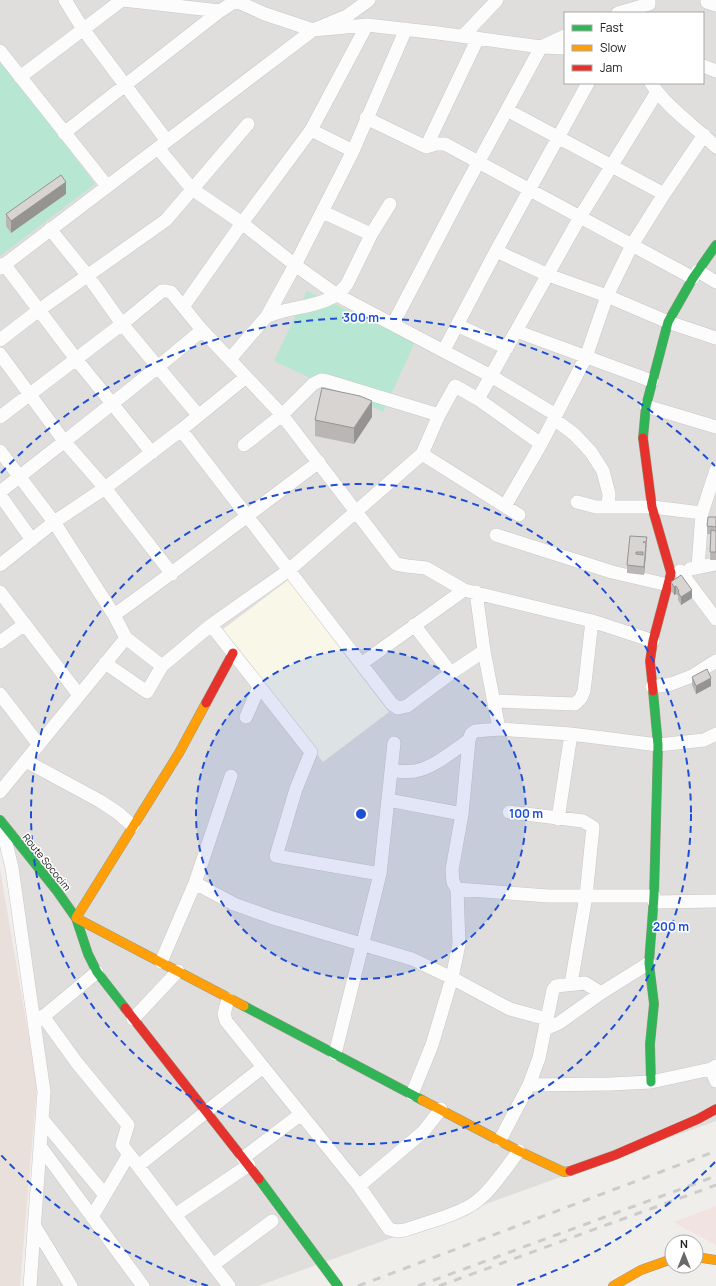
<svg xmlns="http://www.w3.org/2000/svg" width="716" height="1286" font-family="Manrope,sans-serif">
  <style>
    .residential { fill: #dfdedc; fill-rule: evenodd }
    .commercial { fill: #f1e3e1 }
    .education { fill: #f8f7e8 }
    .military { fill: #eae0db }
    .pitch { fill: #b7e6d2 }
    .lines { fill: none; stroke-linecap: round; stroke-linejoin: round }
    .street-casing { stroke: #c9c8c7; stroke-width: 14 }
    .fast-casing { stroke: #999a82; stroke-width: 10 }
    .slow-casing { stroke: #999a82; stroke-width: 10 }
    .jam-casing { stroke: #999a82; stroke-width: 10 }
    .street { stroke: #fdfcfc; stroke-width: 13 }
    .fast { stroke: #30b455; stroke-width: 9 }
    .slow { stroke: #ff9f0a; stroke-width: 9 }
    .jam { stroke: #e5322d; stroke-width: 9 }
    .rail { stroke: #ccc; stroke-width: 3; stroke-dasharray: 8 8; stroke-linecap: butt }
    .wall { fill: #b9b6b5 }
    .shaded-wall { fill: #969493 }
    .building { fill: #d7d4d2; stroke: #969493; fill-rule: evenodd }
    .ring { fill: none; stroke: #1d4ed8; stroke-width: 2; stroke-dasharray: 7 5 }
    .labels { text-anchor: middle; stroke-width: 3; stroke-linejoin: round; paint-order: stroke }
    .street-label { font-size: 10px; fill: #222; stroke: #fff }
    .centre { fill: #1d4ed8; stroke: #fff; stroke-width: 2 }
    .ring-label { font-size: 12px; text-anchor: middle; font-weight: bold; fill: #1d4ed8; stroke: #fff; stroke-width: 3; stroke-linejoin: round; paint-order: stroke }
  </style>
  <rect width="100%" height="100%" fill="#f0eeeb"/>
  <path class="residential" d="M0,0H716V1121L258,1286H34L50,1107L12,852L0,836ZM565,13H703V83H565Z"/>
  <path class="commercial" d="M716,1206V1245L673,1222Z"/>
  <path class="education" d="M288,580L389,712L323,762L222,630Z"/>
  <path class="military" d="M0,869L37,1085L20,1286H0Z"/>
  <path class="pitch" d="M0,58L95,184L0,256Z
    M307,291L415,342L383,412L274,361Z"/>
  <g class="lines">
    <defs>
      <path id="street" d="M65,0L83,29L167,141
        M123,0L220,11
        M236,1L265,14L313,30L367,25L438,33L541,47L565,48
        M707,2L716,5
        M618,13L649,4V0
        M463,36L497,0
        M0,51L107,186
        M703,66L716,71
        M20,77L122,0
        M651,83C667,108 695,126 716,147
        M507,110L664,194
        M366,118L426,147L436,144H445L693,278
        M311,130L353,151
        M64,133L220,11L237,0
        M426,147L478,38
        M158,148L192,189L242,223L295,265L337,295L491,376L556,415
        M323,212L366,232L372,233
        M50,229L88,276L122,324L198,415
        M496,251L548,275L607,296L668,322L716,338
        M4,264L76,359L152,453
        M0,268L313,30L347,16L369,0
        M698,271L716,282
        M183,307L242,223L311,130L367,25
        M267,316C274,314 281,311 288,310C309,305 334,303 347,284L372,233L390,204
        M393,324L460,196L541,47L565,36
        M457,325L507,348
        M516,331L652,381
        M0,340L39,310L166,220L248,124
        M444,350L496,251L588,83
        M0,354L64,441L105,488L172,574
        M230,359L267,316L295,265L353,151L406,29
        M478,399L580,217L657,92
        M646,406L716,427
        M0,417L122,324L162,291H166L171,292L202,330L282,415L396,564L407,566L426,568L464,590L592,621L653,641
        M554,419L574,434L591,452L603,471L609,494L608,507
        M181,430L392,704L398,708L407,706L451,673L484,651
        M244,445L282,415L313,384L321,380L327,381L439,415
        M0,451L54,522L114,615L126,638L162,666
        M422,454L519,515
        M0,492C68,438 137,386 202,330
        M0,495L32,540
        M577,502L596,507H652L702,513
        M505,506L541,444L586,357L607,296L632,245L664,194L704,135
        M496,535L612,572L668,585
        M0,565L54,522L105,488L181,430L246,377
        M698,567L702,513L716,470
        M690,569L716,564
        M680,571L716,619
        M0,592L79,695
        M476,592L484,651L499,729
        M114,615C183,566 250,513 319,462
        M211,625L311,752L296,789L276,856L380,874
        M414,625L451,673
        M0,642L25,624
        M105,663L147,692L162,666L211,625L289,570L422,454L439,415L455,386L478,399L541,444
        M361,664L464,590
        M652,687L671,684L692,676L716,661
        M0,694L39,745
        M494,701L575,704L581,698L584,691L592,621
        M246,717L259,687
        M26,761L100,801L118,813L133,826
        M391,771C399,771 408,772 415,771C435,767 453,751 469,740
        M0,792L126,638
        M388,800L462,814
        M509,812L583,821L593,827L586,896L571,984
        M558,819L571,734
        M2,826L12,868L44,1092L30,1286
        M195,883L234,904L273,918L412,959L452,978L510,1009L547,1019
        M457,889L548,896H654
        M654,902L716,901
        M161,962L195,883L231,776
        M228,999L224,1014L226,1021L359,1186L389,1229L397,1231L405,1230C425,1223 461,1214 477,1201C492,1190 507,1166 519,1151
        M43,1016L77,1063L128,1125L122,1145L229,1286
        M133,1019L178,971
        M38,1021L97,972
        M545,1029L559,1023L601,993L649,963
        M335,1054L380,874L394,743
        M711,1069L716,1081
        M529,1085L610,1084L651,1082L711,1069L716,1066
        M412,1094L432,1045L452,978L459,944L457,889L453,882L452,870L462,814L469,740L471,734L475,731L499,729L571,734L658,745L704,740L716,734
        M42,1119L105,1195
        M500,1140L529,1085L539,1058L553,990L556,986L585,983L601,993
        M40,1146L143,1286
        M243,1158L301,1114
        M138,1166L207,1111L263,1067
        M359,1186L423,1132L441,1109
        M175,1215L249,1165
        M92,1217L129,1154
        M34,1225L71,1286
        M213,1265L272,1221"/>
      <path id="fast" d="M643,438L646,406L668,322L693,278L716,245
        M0,820L57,891L76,918L88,954L97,972L125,1008
        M244,1006L422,1100
        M651,1082L650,1044L654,1004L649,963L654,896L658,745L653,691
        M259,1179L338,1286"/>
      <path id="slow" d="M76,918L244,1006
        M76,918L179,753L206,703
        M422,1100L519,1151L564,1172L570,1171
        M696,1257L716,1260
        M613,1286L641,1270L672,1259"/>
      <path id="jam" d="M643,438L652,507L671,573L653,641L650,661L653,691
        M206,703L233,653
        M125,1008L259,1179
        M570,1171L615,1155L698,1119L716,1109"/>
    </defs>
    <use href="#street" class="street-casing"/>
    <use href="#fast" class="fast-casing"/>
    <use href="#slow" class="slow-casing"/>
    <use href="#jam" class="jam-casing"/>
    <use href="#street" class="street"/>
    <use href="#fast" class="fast"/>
    <use href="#slow" class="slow"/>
    <use href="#jam" class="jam"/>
    <path class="rail" d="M358,1286L716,1151
      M418,1286L716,1176
      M439,1286L716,1185"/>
  </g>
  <path class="wall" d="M66,194L11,233L6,226V214Z
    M372,417L354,444L315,436V420Z
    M716,517V560H710L711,534H707V526Z
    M647,537V545L644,575L627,573V565Z
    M671,582L692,598L681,605L678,600V596L676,594L674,595L671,590Z
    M692,677L711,686L696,694L692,685Z"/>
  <path class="shaded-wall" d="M66,182V194L11,233V221Z
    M372,401V417L354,444V428Z
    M646,543V551L644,575V567Z
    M676,586V594L674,595V587Z
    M692,590V598L681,605V597Z
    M711,678V686L696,694V686Z"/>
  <path class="building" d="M61,175L66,182L11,221L6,214Z
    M322,388L360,396L372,401L354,428L315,420Z
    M708,517H716V527L707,526Z
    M711,530L716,531V552H710Z
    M630,536L647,537L646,542H643L646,543L644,567L627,565ZM636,552H643V555L636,554Z
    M681,575L692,590L681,597L678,592L679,591L676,586L674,587L671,582Z
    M707,669L711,678L696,686L692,677Z"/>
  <circle cx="361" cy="814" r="165" fill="#1d4ed8" fill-opacity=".12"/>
  <g class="ring">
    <circle cx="361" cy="814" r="165"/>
    <circle cx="361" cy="814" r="330"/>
    <path d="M715 1162A496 496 0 0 1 514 1286M208 1286A496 496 0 0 1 1 1155M1 473A496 496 0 0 1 715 466"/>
  </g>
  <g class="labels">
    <g class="street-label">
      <text transform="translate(47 862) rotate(51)" y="4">Route Sococim</text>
    </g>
  </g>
  <circle cx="361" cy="814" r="6" class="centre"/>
  <g class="ring-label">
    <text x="361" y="322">300 m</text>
    <text x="526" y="818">100 m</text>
    <text x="671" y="931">200 m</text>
  </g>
  <rect x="564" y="12" width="140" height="72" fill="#ffffff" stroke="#a7a7a7"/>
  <rect x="572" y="25" width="20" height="6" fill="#30b455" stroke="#a7a7a7"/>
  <text x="600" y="32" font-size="12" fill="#222222">Fast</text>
  <rect x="572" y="45" width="20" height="6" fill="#ff9f0a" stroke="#a7a7a7"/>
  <text x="600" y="52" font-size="12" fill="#222222">Slow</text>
  <rect x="572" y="65" width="20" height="6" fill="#e5322d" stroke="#a7a7a7"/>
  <text x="600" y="72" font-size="12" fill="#222222">Jam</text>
  <g transform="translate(684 1254)"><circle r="19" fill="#ffffff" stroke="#a7a7a7"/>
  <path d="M0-3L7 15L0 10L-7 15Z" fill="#6a6968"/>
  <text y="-6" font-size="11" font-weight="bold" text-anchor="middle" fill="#222222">N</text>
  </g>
</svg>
